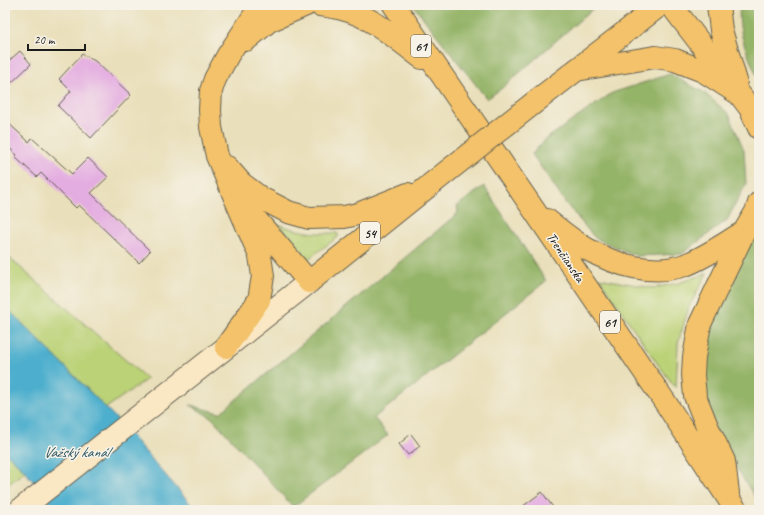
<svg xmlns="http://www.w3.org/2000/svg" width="764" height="515" font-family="Caveat,sans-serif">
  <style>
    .green { fill: #bbd277; stroke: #6c774a }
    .forest { fill: #94b468; stroke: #586842 }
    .water { fill: #4eafcd; stroke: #356674 }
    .building { fill: #e4ade1 }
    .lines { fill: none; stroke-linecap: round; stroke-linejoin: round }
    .secondary-casing { stroke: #646053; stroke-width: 24 }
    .primary-casing { stroke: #646053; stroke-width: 24 }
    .secondary { stroke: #fae7c3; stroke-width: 22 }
    .primary { stroke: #f3c26a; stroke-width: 22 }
    .primary-bridge-casing { stroke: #646053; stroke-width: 24; stroke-linecap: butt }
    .primary-bridge { stroke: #f3c26a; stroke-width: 22 }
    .labels { text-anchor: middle; stroke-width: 3; stroke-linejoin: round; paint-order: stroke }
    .shield { fill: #f7f3e8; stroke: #5e5c59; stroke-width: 1 }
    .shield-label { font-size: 13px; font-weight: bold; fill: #1c1c1c }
    .street-label { font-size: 14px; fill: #1c1c1c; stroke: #f7f3e8 }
    .water-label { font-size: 15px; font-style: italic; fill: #305763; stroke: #f7f3e8 }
  </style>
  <rect width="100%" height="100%" fill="#f7f3e8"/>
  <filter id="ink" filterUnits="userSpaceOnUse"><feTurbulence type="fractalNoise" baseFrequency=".025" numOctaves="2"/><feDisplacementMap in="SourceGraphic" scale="8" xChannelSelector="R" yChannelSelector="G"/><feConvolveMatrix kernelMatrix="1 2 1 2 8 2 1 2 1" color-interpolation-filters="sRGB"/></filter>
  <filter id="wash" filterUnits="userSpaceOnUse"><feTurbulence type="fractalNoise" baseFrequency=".012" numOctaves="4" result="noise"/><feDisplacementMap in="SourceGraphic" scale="16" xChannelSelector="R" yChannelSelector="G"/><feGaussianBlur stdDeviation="0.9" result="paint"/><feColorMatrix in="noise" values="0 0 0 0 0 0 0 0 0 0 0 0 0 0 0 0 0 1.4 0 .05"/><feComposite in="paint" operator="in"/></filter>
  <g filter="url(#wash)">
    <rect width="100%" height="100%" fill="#e9dfba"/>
    <path class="green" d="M277,224C300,232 312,234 336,233L338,234V237L308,259L290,236Z
      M5,254L147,379L106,408L5,306Z
      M707,273L689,307L678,343L676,388L657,363L599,278L652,288L679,283Z
      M5,452L25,471L5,487Z"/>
    <path class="forest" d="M413,5H597L502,88L487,99Z
      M740,5H759V81C749,57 736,32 740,5Z
      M670,74L703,92L729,114L744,150L746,184L727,220L682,254L637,256L595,238L567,205L532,154L546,139L612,93Z
      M484,186L546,281L374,418L388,435L293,507L212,418L190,405L220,413L458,213L457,206Z
      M759,231V503L733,463L706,413L699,347L734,269Z"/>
    <path class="water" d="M5,306L114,416L196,510H55L25,471L5,452Z"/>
    <g id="blocks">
      <path class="building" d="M20,51L31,64L5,89V64Z
        M82,54L95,61L131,95L91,138L58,106L71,91L59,79Z
        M5,120L29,142L32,138L72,174L88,158L108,177L91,193L150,251L139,263L79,205L76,208L41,173L37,177L15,157L17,155L5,144Z
        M411,434L420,446L408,455L399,444Z
        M542,492L555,510H518Z"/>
    </g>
  </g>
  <g filter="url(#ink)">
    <use href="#blocks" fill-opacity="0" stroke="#646053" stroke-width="1"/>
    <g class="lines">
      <defs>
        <path id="secondary" d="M20,510L309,282"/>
        <path id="primary" d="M320,5C327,6 335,7 342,9C372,16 398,40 422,58
          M394,5L665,402L736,510
          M671,5L750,108L759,128
          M718,5L721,30L736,81
          M246,40L269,21L306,5
          M576,70L655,57L675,60L703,71L739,94
          M535,102L660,5
          M227,167L241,183L261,198L288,212L309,218L344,217L358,214L408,194
          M248,210L309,282L430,185
          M547,220C560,230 573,241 587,249C615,265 653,276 685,265C706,257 725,243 744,232
          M226,347L259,300L263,276L260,256L217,156L211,127L210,110L211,91L215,79L228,55L261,5
          M728,493L724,461L707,426L695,396L693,375L694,357L700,324L744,232L756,212L759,203"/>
      </defs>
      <use href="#secondary" class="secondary-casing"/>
      <use href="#primary" class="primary-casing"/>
      <use href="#secondary" class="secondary"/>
      <use href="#primary" class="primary"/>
      <defs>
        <path id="primary-bridge" d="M430,185L535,102"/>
      </defs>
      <use href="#primary-bridge" class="primary-bridge-casing"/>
      <use href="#primary-bridge" class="primary-bridge"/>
    </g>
  </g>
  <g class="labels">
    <g class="shield">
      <rect x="411" y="35" width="20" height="22" rx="3"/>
      <rect x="360" y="222" width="20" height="22" rx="3"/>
      <rect x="600" y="311" width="20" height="22" rx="3"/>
    </g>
    <g class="shield-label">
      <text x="421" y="51">61</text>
      <text x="370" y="238">54</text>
      <text x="610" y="327">61</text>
    </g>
    <g class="street-label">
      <text transform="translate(566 257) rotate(56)" y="5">Trenčianska</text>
    </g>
    <g class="water-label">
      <text x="76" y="457">Važský kanál</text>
    </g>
  </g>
  <rect width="764" height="515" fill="none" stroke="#f7f3e8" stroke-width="20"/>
  <path d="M28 44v6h57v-6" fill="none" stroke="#1c1c1c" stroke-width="2"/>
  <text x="34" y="44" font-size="12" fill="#1c1c1c" stroke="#f7f3e8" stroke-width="3" paint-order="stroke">20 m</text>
</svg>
